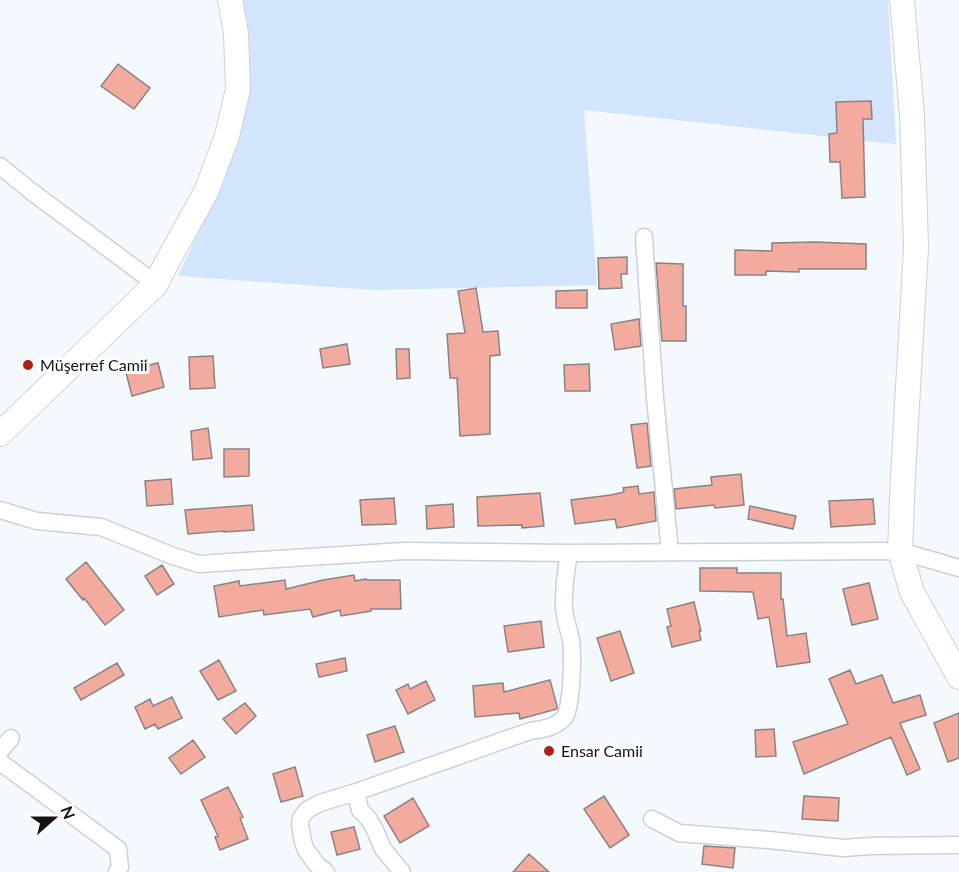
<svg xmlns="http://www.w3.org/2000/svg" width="959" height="872" font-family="Lato,sans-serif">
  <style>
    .green { fill: #d2e5fd }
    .building { fill: #f4ab9f; stroke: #8b8381; stroke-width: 1.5 }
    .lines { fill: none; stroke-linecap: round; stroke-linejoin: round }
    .street-casing { stroke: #ccd0d7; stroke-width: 19 }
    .secondary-casing { stroke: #ccd0d7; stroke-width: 26 }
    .street { stroke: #fff; stroke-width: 16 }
    .secondary { stroke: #fff; stroke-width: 24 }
    .poi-dot { fill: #af1f17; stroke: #fff; stroke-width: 2 }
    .labels { text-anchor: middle; stroke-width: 6; stroke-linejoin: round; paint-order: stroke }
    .poi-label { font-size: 16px; fill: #111315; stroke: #fff; text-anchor: start }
  </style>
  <rect width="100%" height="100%" fill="#f4f8ff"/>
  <path class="green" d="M236,0H888L896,144L584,110L597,285L374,290L178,276L223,180L238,127L249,63Z"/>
  <path class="building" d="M118,64L150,88L134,109L101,86Z
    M871,101L872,119H863L865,197L842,198L840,162H830L829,134L837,133L836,102Z
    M815,242L866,244V269H799V272L766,271V275H735V250L772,251V243Z
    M627,257V274H621L622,288L599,289L598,258Z
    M656,263L683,264V306H686V341H662Z
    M476,288L483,332L498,331L500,355L490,356V434L460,436L457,378H450L447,334L465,333L458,291Z
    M587,290V308H556V291Z
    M639,319L641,346L615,350L611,324Z
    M347,344L350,364L323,368L320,349Z
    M396,349H409L410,378L397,379Z
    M213,356L215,388L190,389L189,357Z
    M148,359L149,365L158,363L164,387L132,396L124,365Z
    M589,364L590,391H565L564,365Z
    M647,423L651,466L637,468L631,425Z
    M208,428L212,458L193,460L191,431Z
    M224,449H249V476L224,477Z
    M741,474L744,505L715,508L714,505L676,509L674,489L712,485L711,477Z
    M171,479L173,504L147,506L145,481Z
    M638,486L639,494L654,492L656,521L617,528L615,519L575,524L571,500L611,495L624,492L623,488Z
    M540,493L544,526L522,528V525L478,526L477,497Z
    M394,498L396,524L362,525L360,500Z
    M873,499L875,524L831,527L829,501Z
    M453,504L454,527L427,529L426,506Z
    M252,505L254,530L224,532V531L188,534L185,510Z
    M750,506L796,516L793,529L748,519Z
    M86,562L124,610L105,625L84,598L83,600L66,579Z
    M162,565L174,584L157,595L145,576Z
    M700,568H737V573H781V599H783L787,636L806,633L810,662L777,667L769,617L758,619L753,592L700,591Z
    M354,575L355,581L366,579V580H400L401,609H371V611L341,616L340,610L313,617L310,609L264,615L263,610L219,617L214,586L239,581L240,586L285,580L286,589L323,580Z
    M869,583L878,619L852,625L843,589Z
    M694,602L701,631H699L701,640L672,647L667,627L671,626L667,609Z
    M541,621L544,647L508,652L504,626Z
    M620,631L634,673L611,681L597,638Z
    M345,658L347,671L319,677L316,664Z
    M219,660L236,691L218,700L200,671Z
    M117,663L124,675L81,700L74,688Z
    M850,670L856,684L882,675L893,703L920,695L926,715L900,723L920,769L907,775L891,737L804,774L793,742L848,724L829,679Z
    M550,680L557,706V709L520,719L519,713L475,717L473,686L503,683L504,692Z
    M426,681L435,700L408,714L396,690L408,684L410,689Z
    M172,697L182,718L158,729L155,724L145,729L135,707L150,699L153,706Z
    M245,703L256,716L236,734L223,719Z
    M959,713V758L948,762L934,723Z
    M395,726L404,752L375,762L367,735Z
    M774,729L776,756L756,757L755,730Z
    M193,740L205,757L181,774L169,758Z
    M295,767L303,796L281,802L273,774Z
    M228,787L243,817L240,818L248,839L220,850L215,837L218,836L201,800Z
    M604,796L629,835L610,848L584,809Z
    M804,796L839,798L838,821L802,819Z
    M413,798L429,826L400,843L384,816Z
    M354,827L360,849L337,855L331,832Z
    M704,846L735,848L733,868L702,864Z
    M529,854L549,872H513Z"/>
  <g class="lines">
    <defs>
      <path id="street" d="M0,166L32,192L156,284
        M644,237L655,398L670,552
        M0,510L37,521L101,527L173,556L199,564L404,551L569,553L900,551L959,568
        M0,751L11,738
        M0,762L118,849L120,867L117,872
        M356,792L360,810L368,818L375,830L383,849L402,872
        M652,819L679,833L769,840L843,848L871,846L959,845
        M326,872L316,864L306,850L303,842L300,825L301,818L307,810L320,803L356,792L530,731C542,729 555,728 564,718C572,710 573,654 571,640C569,630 565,620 564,608C563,590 566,571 569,553"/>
      <path id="secondary" d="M902,0L912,115L916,248L903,475L900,551L912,592L959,677
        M0,434L156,284L166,264L206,192L227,136L238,89L236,33L230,0"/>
    </defs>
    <use href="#street" class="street-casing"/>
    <use href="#secondary" class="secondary-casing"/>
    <use href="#street" class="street"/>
    <use href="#secondary" class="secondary"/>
  </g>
  <g class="poi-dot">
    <circle cx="28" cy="365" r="6"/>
    <circle cx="549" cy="751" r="6"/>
  </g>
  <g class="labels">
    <g class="poi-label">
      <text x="40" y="371">Müşerref Camii</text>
      <text x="561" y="757">Ensar Camii</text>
    </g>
  </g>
  <g transform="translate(54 818) rotate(69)" stroke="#ffffff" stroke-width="4.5" paint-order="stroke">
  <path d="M0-4.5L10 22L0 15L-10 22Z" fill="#111315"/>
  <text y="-9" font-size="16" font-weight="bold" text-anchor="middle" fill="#111315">N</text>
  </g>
</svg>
